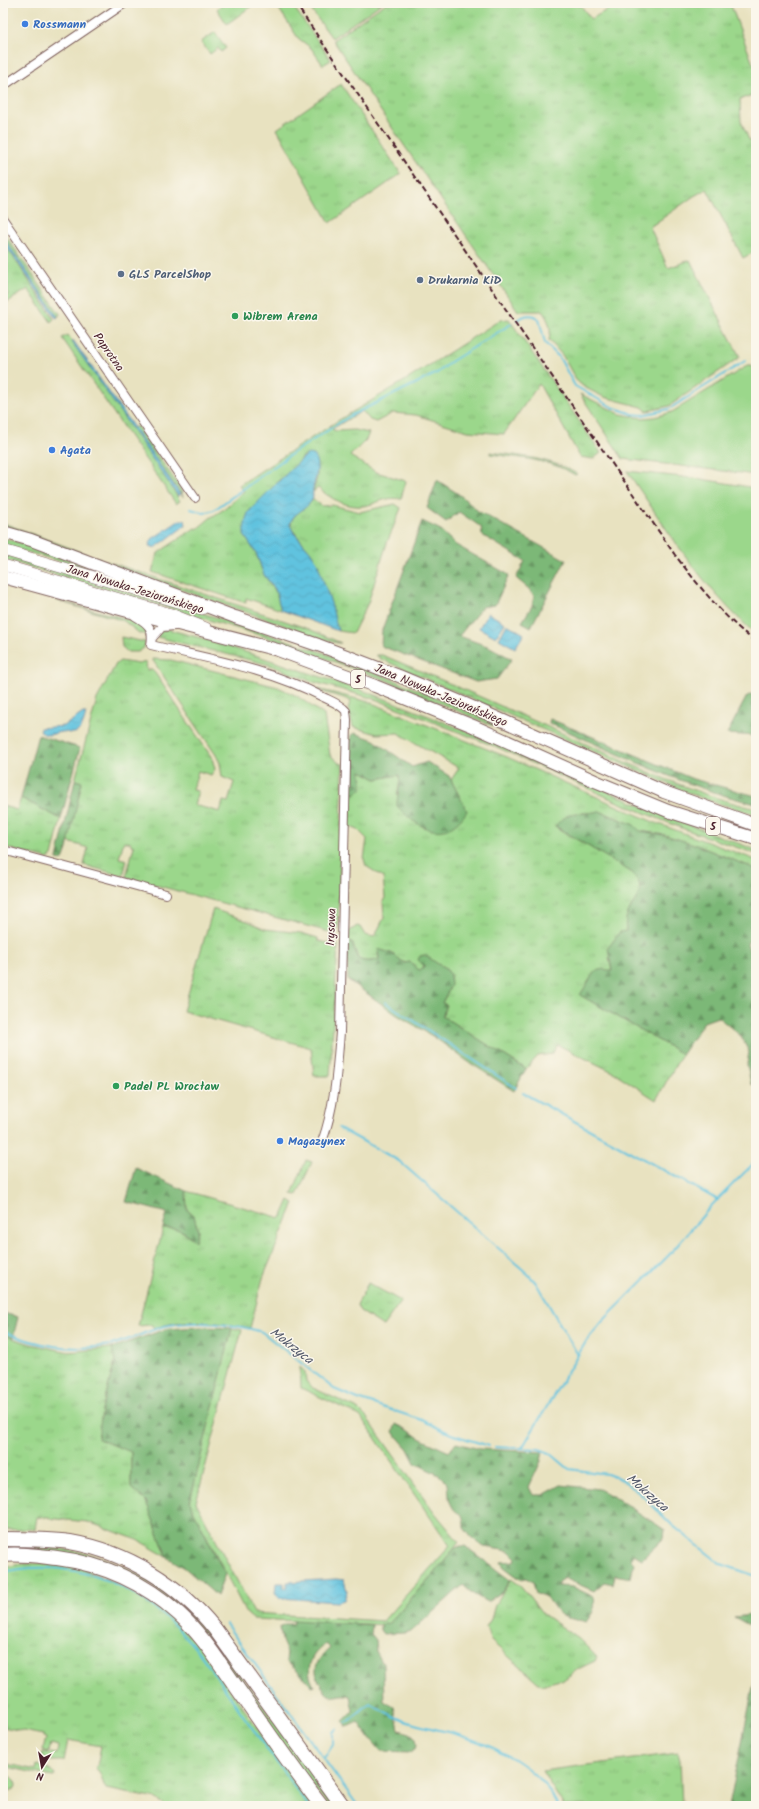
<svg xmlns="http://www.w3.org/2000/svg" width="759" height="1809" font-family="Kalam,sans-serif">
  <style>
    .grass { fill: url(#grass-tufts); stroke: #727b5b }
    .forest { fill: url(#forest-firs); stroke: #636c51 }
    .garden { fill: #9bd78b; stroke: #727b5b }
    .water { fill: url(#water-waves); stroke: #567185 }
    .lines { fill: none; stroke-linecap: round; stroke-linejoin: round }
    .stream { stroke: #61c3df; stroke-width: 2 }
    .street-casing { stroke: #81635f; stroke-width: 10 }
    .secondary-casing { stroke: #81635f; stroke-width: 12 }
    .primary-casing { stroke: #81635f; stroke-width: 14 }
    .highway-casing { stroke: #81635f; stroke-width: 16 }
    .street { stroke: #fff; stroke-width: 8 }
    .secondary { stroke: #fff; stroke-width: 11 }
    .primary { stroke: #fff; stroke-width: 12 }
    .highway { stroke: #fff; stroke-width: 14 }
    .rail { stroke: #4a1f2b; stroke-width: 2; stroke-dasharray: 6 3; stroke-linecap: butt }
    .shop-dot { fill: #3f7fe0; stroke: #fbf7ec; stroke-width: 1.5 }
    .service-dot { fill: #5c6f8a; stroke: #fbf7ec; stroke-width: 1.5 }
    .leisure-dot { fill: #2e9e5b; stroke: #fbf7ec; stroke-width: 1.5 }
    .labels { text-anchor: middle; stroke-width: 3; stroke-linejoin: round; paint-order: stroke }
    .shield { fill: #fbf7ec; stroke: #7f6065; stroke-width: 1 }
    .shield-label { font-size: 11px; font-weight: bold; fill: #4a1f2b }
    .shop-label { font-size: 12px; font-weight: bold; fill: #366cbe; stroke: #fbf7ec; text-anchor: start }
    .service-label { font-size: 12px; font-weight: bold; fill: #4e5e75; stroke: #fbf7ec; text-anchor: start }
    .leisure-label { font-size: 12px; font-weight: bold; fill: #27864d; stroke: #fbf7ec; text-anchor: start }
    .street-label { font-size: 12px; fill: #4a1f2b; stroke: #fbf7ec }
    .water-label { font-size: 13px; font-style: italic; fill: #52586a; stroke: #fbf7ec }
  </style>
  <defs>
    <pattern id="grass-tufts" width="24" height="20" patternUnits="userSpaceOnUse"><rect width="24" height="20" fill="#9bd78b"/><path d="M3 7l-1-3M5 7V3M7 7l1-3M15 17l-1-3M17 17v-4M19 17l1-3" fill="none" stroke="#87b878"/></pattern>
    <pattern id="forest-firs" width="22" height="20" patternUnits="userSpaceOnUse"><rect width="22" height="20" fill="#7cb877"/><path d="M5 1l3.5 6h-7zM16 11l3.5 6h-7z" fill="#689562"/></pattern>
    <pattern id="water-waves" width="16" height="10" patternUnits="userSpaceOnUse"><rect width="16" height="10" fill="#61c3df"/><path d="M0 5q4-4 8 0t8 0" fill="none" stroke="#56a7c0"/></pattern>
  </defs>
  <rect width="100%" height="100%" fill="#fbf7ec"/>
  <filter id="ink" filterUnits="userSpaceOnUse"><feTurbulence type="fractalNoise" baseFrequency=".025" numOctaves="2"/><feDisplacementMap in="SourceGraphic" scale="8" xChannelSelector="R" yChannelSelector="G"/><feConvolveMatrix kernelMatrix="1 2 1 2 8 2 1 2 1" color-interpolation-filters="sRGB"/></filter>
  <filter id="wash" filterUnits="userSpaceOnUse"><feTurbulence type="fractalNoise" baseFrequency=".012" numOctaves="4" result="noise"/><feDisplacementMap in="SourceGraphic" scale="16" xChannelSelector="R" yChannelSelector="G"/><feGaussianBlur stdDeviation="0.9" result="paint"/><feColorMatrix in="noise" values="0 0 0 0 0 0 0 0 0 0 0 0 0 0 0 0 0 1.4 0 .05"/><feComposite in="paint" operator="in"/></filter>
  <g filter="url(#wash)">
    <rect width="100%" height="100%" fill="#e8e2c0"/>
    <path class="grass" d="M223,3H252L253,5L227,24L217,9Z
      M271,3H291L331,60L323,65L311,48L298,38L279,9Z
      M386,3H579L591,19L619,3H730L753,64L756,63V95L740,99L741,121L749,140L756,141V251L743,258L707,189L694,196L650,227L668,268L690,260L740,357L669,406L647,411L642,407L604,397L584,387L576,380L563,356L549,340C552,329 549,320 542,311H518L397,135L333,40Z
      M215,32L226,48L221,52L218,48L210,54L201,42Z
      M341,84L401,174L330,223L277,129Z
      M3,232L60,314L58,317L3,237Z
      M3,241L54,319L51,322L28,289L3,305V298L8,295L6,276L3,274Z
      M509,319L601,453L593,459L580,457L539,384L504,434L468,431L416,415L393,413L376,422L370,420L362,411L332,429L336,431L355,430L369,433L366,440L350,456L376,472L406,481L401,499C389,497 383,500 372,504C352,511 332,500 318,488L313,492L317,477V467L314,455L304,456L302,458L294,469L278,481L274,487L249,511L247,517L244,535L256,553L264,575L276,592L281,610L246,598V603L152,572L158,553L195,528L197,529L210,518L226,508L244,491L239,485L339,420L411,377L500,320Z
      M68,335L173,489L180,501L176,504L62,338Z
      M137,426L181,489L183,497L134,428Z
      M490,452C520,456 551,458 577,474L575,475C549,459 519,458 490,454Z
      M312,498L322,506L332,505L360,512L395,504L401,508L387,543L368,603L353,633L338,631L318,566L312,554L291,528C289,516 303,508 312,501Z
      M3,523L94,557L309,629L341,643C332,644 291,628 278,623C186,592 94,559 3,525Z
      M3,538L34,547L122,579L3,545Z
      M3,554C111,585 220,617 327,654C384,674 439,699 495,723L493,726L388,681L263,636L3,559Z
      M55,600L142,623L147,628L148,635L139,633L124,621Z
      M167,629L212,641L370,693L497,743L653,811L756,850V854L684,829L620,803L499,748L375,699L310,681L270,665L157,637L160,632Z
      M121,637L145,642L144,648L138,652H128L122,647Z
      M376,655H382C444,680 505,708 566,735C628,763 690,793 756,809V814L710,801L682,790L381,659Z
      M152,659L171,660L278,687L297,696L324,715L330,755L339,763L343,764L338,928L333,933L126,877L134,846L131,845V843L124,841L119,858L127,860L123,876L84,865L88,848L68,842L82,782L75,780L97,699L116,664L120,661L139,664L146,662L147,670H152L155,673L212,758L215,769L211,775L198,771L193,790L198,791L194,805L220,812L223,801L228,802L234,782L222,777L220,763L216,755Z
      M310,687L369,702L507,757L651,821L756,860V869L691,843L664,835L640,831L634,825L599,811L592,813H574L557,828L624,867L637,877L639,881L640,891L626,919V932L609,958L612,971L580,995L682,1054L656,1100L615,1073L558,1045L552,1054L538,1056L526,1069L442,1016L447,1005L442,1003C448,991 458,976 442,966C438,964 435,963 431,959L424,966L423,969L419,970L410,962L405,963L378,953L379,959C373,962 364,962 358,959L352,942H346L347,933L357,926L360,927L365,935L374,937L384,918L383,901L385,898L383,877L366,866L364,859L367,839L358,830L348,826L350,790L355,794L361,770L376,779L399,774L400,782L397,794L461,799L451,780L459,768L398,733L377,734L353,727L348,708L351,701C339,695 324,694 310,687Z
      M21,798L61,819L52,856L48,859L3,847V806L17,810Z
      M213,909L250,922L265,929L301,933L318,938V941L338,945L330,1076H314L311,1048L183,1011Z
      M306,1160L312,1162L297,1195L292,1194Z
      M186,1191L281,1218L289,1200L294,1203L263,1278L250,1328C219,1323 183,1316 154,1329L151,1325L138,1326L163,1228H177L195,1240L198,1231L194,1216L187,1210Z
      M368,1283L401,1301L383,1326L360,1311L357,1305Z
      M232,1328L242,1330L196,1502L254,1613L383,1621L450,1546L360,1416L301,1388L300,1367L305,1372L306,1381L311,1387L358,1409L367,1418L435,1513L459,1542L444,1562L387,1625L253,1619L246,1613L192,1508L190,1501Z
      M3,1335L30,1344L69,1352L112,1348L115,1361L102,1410L131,1452V1488L146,1501L167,1557L138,1540L88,1522L37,1517L35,1529L3,1530Z
      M23,1546C101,1547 159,1575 210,1633L336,1806H329L151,1585L5,1550V1547Z
      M43,1563L77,1567L115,1582L171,1615L200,1647L313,1806H166L157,1799L106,1789C101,1781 103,1773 95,1768L97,1766L101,1746L68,1740L64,1761H51L41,1758L43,1752L57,1754L58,1746L51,1744L49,1752L43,1750L46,1738L43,1737V1735L3,1727V1568L20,1564Z
      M511,1579L521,1586L543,1614L578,1638L597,1657L595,1661L578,1669L562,1681L560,1680L541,1685L491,1641L486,1627L491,1619L495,1605Z
      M678,1753L680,1760L682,1806H564L542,1771Z
      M3,1763L36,1770L37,1765C44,1767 52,1768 55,1776L53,1777L3,1766Z
      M4,1775L12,1777L15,1780L16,1786C13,1793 9,1792 3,1791Z"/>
    <path class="forest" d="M437,480L460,495L478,511L566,560L531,627L522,622L532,606L534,596L529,589L516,578L525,561L482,535L481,527L459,512L446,522L427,508Z
      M422,521L439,529L456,545L509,575L495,605L482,607L459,636L490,647L512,659L497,679L476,682L381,646L382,630Z
      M756,693V736L727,734L747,696Z
      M550,719L693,779L756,796V804C684,787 616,753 549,723Z
      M355,733L374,740L412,767L427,762L449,776L467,811C446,845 418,829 397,806C397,795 401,785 399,775L376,779L361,771L362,788L355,794L350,790L351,735Z
      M38,735L80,748L61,819L21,798Z
      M75,780L82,782L67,849L63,860L57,859Z
      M599,811L634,825L640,831L664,835L691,843L756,869V936L747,943L751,956L756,961V1086L751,1084L747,1064L749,1052L741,1036L718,1017L704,1022L682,1054L580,995L595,971L604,969L612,971L608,948L620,932L626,931C626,927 625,923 626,919C630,900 652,892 631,872L555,826C570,809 579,816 599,811Z
      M346,942H352L358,959C364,962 373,962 379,959L378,949L391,953L405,963L410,962L419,970L423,969L424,966L418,960L420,956L425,955L448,971L450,975L451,985L442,1003L447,1005L442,1016L526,1069L514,1091L467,1061L434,1037L397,1015L348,980Z
      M136,1168L186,1191L187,1210L194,1216L198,1231L195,1241C183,1230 179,1228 163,1228L167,1213L126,1202Z
      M3,1313L18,1317L13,1338L3,1335Z
      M200,1327L232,1328L190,1501L192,1508L225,1574L217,1596L185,1568L167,1557L146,1501L131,1488V1452L98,1439L102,1410L115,1361L112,1348L166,1329Z
      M396,1424L408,1430L419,1438L449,1452L456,1443L480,1449L543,1452L541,1461L529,1487L533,1495H543L561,1485L599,1489L616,1498L665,1530L664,1538L642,1559L634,1554L630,1559L634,1563L631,1578L615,1575L613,1584L604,1582L594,1591L564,1578L558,1582V1586L573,1587L594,1597C596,1608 593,1613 586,1622C578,1619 569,1620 561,1615C551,1607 551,1595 536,1594L533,1582L526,1578L520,1579L504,1567L501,1562L515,1561L516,1558L509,1551L484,1547L472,1538L464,1528C464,1508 458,1518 452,1506C448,1500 449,1491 448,1484L439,1475L415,1463L408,1449L393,1432Z
      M460,1546H465L510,1580L502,1592L487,1602L473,1594L463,1585L412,1631L404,1633L383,1634L380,1630V1625L389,1623L444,1562L454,1549Z
      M756,1610V1629L734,1617L752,1615Z
      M294,1620L372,1625L371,1635L375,1640L376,1651L383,1664L384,1701L394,1707L399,1730L410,1733L416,1738L417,1747L411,1752L381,1751L364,1731L358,1722L347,1727L343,1721L353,1711L350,1696C341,1693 339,1697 332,1696C327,1695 325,1692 323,1688C311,1670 315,1662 330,1648L326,1644C311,1653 304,1669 314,1686L311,1687L308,1681L286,1661L287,1653L282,1641L280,1627L284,1624H293Z
      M756,1673V1806H729Z"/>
    <path class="garden" d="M306,3H382L332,38Z
      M747,366H751L756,375V475L623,459L580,394L620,414L642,418L655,417L672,412Z
      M627,471L701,479L756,488V634C703,589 666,528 627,471Z"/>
    <path class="water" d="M3,237L58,317L56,318L3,241Z
      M73,340L180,494L178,496L72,342Z
      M308,454L314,455C320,467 316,476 313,488C312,492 314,496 312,500C306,511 292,512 290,525L294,533L310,551L317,562L331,603L338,631L281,610L275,589L264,575L256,553L244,535C244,529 245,519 248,513C251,508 304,456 308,454Z
      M180,520H185L186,525L155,548L149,546L152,539Z
      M488,613L505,623L496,637L479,628Z
      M507,624L524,634L515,648L499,639Z
      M83,713H86C84,722 81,735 70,733C68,733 64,731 61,732C53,733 48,738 41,732L40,728L64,726Z
      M336,1579L344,1580L347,1591L344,1600L337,1602L280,1598L275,1594L276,1583H284V1588H287V1582Z"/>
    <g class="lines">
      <path class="stream" d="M517,320C524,315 532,313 539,319L545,343L559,357L575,386L612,407L633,414L642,415L669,409L745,361
        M191,509L204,513L214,510L293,453L350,416L437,373L452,361L511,324
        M385,1002L516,1088
        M523,1093L718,1200
        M339,1128L399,1161L529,1275L536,1283L578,1355
        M3,1331C35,1346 75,1352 110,1345C129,1341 147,1331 165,1326C191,1320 237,1324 262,1332L334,1389L358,1399L422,1420L451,1434L489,1446
        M495,1447L539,1449L550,1453L569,1469L607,1474L623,1480L645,1498L672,1525L721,1564L756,1576
        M522,1448L587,1340L602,1322L669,1255L712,1205L756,1161
        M3,1572C75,1556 142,1586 189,1641C206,1659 219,1682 234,1702C258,1737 283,1771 308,1806
        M226,1624L358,1806
        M346,1723L370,1703C382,1710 394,1718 408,1722C426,1728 444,1730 462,1736C500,1748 540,1768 558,1806
        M324,1758L333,1745V1732L337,1729"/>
    </g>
  </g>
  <g filter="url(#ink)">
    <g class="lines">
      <defs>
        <path id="street" d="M3,86L125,3
          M3,219L195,498
          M135,616C149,624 154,629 151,645C209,659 270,669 323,697C331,701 340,704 346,711L347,720L340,1032C337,1070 335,1106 322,1142
          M152,638L162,627L175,626
          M3,850L166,894"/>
        <path id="secondary" d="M3,550L202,609
          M3,565L171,614L206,628"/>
        <path id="primary" d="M3,532L31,540L235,617L318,645L399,676L463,703L664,792L756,825
          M3,577L124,610L278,650L375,686L473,726L595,781L668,811L756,839"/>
        <path id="highway" d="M3,1539C25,1539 48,1539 70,1542C127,1552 179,1584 215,1629L343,1806
          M3,1555C21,1553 39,1556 57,1558C103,1564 145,1583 179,1614C202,1635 218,1661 235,1685C264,1726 291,1767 322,1806"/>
      </defs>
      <use href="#street" class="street-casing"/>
      <use href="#secondary" class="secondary-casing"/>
      <use href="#primary" class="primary-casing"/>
      <use href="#highway" class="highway-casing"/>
      <use href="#street" class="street"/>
      <use href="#secondary" class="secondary"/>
      <use href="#primary" class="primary"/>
      <use href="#highway" class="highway"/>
      <path class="rail" d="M295,3L675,555C699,586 724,618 756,642"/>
    </g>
  </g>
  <g class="shop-dot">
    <circle cx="25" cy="24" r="4"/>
    <circle cx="52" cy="450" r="4"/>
    <circle cx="280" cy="1141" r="4"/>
  </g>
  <g class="service-dot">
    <circle cx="121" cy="274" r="4"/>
    <circle cx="420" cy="280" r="4"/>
  </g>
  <g class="leisure-dot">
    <circle cx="235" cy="316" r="4"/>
    <circle cx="116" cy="1086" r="4"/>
  </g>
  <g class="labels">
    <g class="shield">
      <rect x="351" y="670" width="14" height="18" rx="3"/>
      <rect x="706" y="817" width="14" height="18" rx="3"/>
    </g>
    <g class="shield-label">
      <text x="358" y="683">5</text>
      <text x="713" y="830">5</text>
    </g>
    <g class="shop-label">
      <text x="33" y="28">Rossmann</text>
      <text x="60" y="454">Agata</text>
      <text x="288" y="1145">Magazynex</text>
    </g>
    <g class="service-label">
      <text x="129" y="278">GLS ParcelShop</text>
      <text x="428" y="284">Drukarnia KiD</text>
    </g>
    <g class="leisure-label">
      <text x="243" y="320">Wibrem Arena</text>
      <text x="124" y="1090">Padel PL Wrocław</text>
    </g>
    <g class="street-label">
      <text transform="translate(109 352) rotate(55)" y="4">Paprotna</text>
      <text transform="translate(135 589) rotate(17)" y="4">Jana Nowaka-Jeziorańskiego</text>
      <text transform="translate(441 695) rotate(23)" y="4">Jana Nowaka-Jeziorańskiego</text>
      <text transform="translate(331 927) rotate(-88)" y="4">Irysowa</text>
    </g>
    <g class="water-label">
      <text transform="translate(292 1345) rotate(38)" y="5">Mokrzyca</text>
      <text transform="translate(648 1492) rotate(41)" y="5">Mokrzyca</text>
    </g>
  </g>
  <rect width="759" height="1809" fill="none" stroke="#fbf7ec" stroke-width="16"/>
  <g transform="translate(42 1767) rotate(191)" stroke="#fbf7ec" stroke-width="3" paint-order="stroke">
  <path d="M0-3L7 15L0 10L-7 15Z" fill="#4a1f2b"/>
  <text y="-6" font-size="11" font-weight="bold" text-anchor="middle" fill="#4a1f2b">N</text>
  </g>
</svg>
